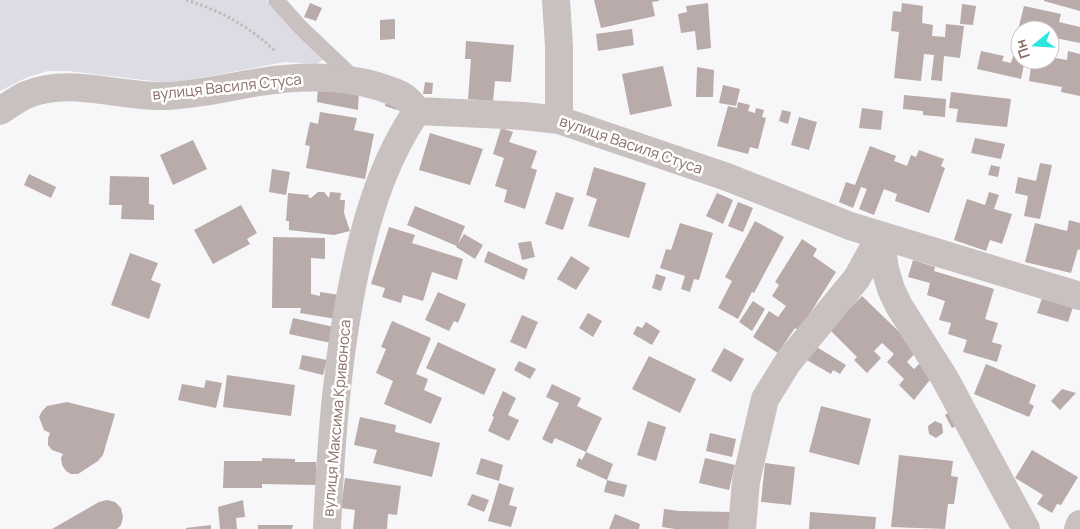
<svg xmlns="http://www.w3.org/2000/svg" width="1080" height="529" font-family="Manrope,sans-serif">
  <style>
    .green { fill: #dddbe3 }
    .building { fill: #b8aba9 }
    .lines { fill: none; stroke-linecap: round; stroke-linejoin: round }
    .path { stroke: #c1bbba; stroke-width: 3; stroke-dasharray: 2.5 2.5; stroke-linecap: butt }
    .service { stroke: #c9c1c0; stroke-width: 16 }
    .minor { stroke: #c9c1c0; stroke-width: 28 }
    .labels { text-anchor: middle; stroke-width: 5; stroke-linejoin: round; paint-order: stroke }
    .street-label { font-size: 15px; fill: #886d68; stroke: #fff }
  </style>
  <rect width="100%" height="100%" fill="#f7f7f9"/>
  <path class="green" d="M0,0H266L297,36L305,40L323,59L317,64L285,62L184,81L161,82L68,71H48L28,77L0,91Z"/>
  <path class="building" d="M594,0H659V1L652,2L655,16L601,28Z
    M1044,0H1080V11L1044,1Z
    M310,3L322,8L316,21L304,17Z
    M708,3L711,48L697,50L695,31L681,33L678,14L687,12L686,6Z
    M902,3L923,6L922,23L933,25L932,36L945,37L946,24L964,26L960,58L944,56L942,81L931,80L934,55L924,54L921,81L894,78L899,32L891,31L893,11L901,12Z
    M962,4L976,6L973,25L960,24Z
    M1024,6L1061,14L1059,22L1080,27V43L1050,37V30H1018Z
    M395,19V39L380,40V20Z
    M632,29L634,45L598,51L596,34Z
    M1050,39H1054L1052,51H1050Z
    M466,41L514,45L511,82L495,81L493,101L468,99L471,59H465Z
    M981,51L1004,56L1002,61L1011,63L1014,53L1020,55V60H1025L1021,79L977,69Z
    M1068,51L1080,54V96L1061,92L1062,87L1029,81L1032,60H1050V57L1067,60Z
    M663,66L672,106L630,115L622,74Z
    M697,67L714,70L713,97H696Z
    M425,82L433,83L432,94H423Z
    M723,85L740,89L736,106L719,103Z
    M318,86L359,89L358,110L317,102Z
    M951,92L1011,99L1007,127L956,122L958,109L949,108Z
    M904,95L946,99L945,117L923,115V111L903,109Z
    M387,98L399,102L397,110L385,106Z
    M738,102L750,105L748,111L755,113L756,108L764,110L762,117L766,118L758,149L750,147L748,154L717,146L728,106L737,108Z
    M862,108L883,111L881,130L859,128Z
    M782,110L791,112L788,124L779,121Z
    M320,112L357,118L354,130L374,134L365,179L306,168L310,146L305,145L310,122L318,124Z
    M799,117L817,122L809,150L791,145Z
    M501,128L513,132L509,142L537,151L531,168L537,170L525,209L504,202L507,190L495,186L504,158L493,154Z
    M430,133L483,149L470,185L419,170Z
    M975,138L1005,144L1001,159L971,153Z
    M193,140L207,169L173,185L160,155Z
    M870,146L896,156L894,161L907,166L911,155L916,157L919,150L944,159L941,166L945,168L929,213L895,201L897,194L884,189L874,215L859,209L867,189L861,187L853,208L839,202L846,182L855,185Z
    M1040,163L1052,165L1040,219L1024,216L1028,196L1015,193L1018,177L1036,181Z
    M991,165L1000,167L998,177L988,175Z
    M594,167L646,183L629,238L588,226L597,199L586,195Z
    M272,169L290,172L286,195L269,192Z
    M29,174L56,187L51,198L24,185Z
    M110,176L149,177V204L154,205V220L121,219L122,205H109Z
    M318,192H324L329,198L330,192L341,193L340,200H345L344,213L350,231L334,235L289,230V221H286L288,193L309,195L308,197L311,198Z
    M556,192L574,198L563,230L545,224Z
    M989,192L999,195L994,209L1012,214L1002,244L990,240L986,251L954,240L967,199L985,205Z
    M717,193L733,200L723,224L706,216Z
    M738,202L753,208L743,232L728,226Z
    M241,205L257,233L247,239L250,244L213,264L194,230Z
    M415,206L465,226L457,246L407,225Z
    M1069,220L1080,223V250L1078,249L1071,273L1025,262L1035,223L1067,231Z
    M755,221L784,237L754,293L752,292L738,319L718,308L732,281L725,277Z
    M680,223L713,233L699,280L694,279L690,292L681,289L685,276L660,268L666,249L671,250Z
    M389,227L415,235L412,243L463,259L457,280L432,272L423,301L403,295L401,303L382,297L385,288L371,284Z
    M464,234L483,245L475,259L456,247Z
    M273,237L325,238V259L311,258V294L320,296V292L340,295L336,319L300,313L301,308H272Z
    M802,239L817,249L813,256L836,272L799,331L795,328L778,353L753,337L769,311L778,317L786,306L772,296L779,285L775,282Z
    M531,241L535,257L522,260L518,243Z
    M488,251L528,269L524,280L484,262Z
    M130,253L158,263L151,280L161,284L149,319L111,305Z
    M571,256L590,268L576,290L557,279Z
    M913,260L935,267L934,271L994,289L985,319L998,323L992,342L1002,345L997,362L963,352L967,340L948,334L951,323L939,320L945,301L927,295L930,283L908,277Z
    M656,274L666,277L661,291L652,288Z
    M438,292L466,304L458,323L454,321L449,331L425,320Z
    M862,296L918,350L907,362L914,369L923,360L933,376L914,400L899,385L904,379L887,362L894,354L882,343L874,351L881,358L867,373L854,360L857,357L829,329Z
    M1042,298L1073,307L1068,322L1037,313Z
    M753,301L765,309L752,331L739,322Z
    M588,313L602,321L593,337L579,328Z
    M522,315L538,322L526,349L510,342Z
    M293,318L334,327L331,343L289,334Z
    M392,321L431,338L416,374L428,379L424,390L442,398L431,424L384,404L393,381L376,373L386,349L381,347Z
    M646,322L660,331L652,345L633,334L637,326L642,328Z
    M438,342L496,369L484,395L426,368Z
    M815,346L846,365L840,374L833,370L831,374L805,359Z
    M724,348L744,359L731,382L711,371Z
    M302,355L327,360L323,375L299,369Z
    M649,356L696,379L680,413L632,389Z
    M519,361L536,369L530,379L514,370Z
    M986,364L1036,385L1029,403L1034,406L1029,417L974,394Z
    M227,375L295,385L291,416L223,407Z
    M206,380L222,383L216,408L178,400L182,384L204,388Z
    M552,384L581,398L577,406L602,418L586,452L555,438L552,444L542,439L559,403L546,397Z
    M1062,389L1076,393L1060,410L1051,401Z
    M503,391L516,398L508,415L519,420L509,441L488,431L494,417L492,416Z
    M67,402L115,414L103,455L98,461L78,474H71L66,471L62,465L61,458L63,454L52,450L48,445V438L50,433L44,430L39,417L42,411L47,406Z
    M821,406L871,419L859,465L809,452Z
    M953,410L960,424L952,428L945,415Z
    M360,417L396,425L395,432L440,443L432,477L373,463L377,450L354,445Z
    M648,421L666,427L656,461L637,455Z
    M935,421L942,424L943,433L936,438L929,434L928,426Z
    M710,433L736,439L732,457L706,451Z
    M1032,450L1078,477L1061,505L1057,504L1052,513L1037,504L1043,495L1015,478Z
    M586,452L613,464L607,480L576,466L579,458L582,460Z
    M899,455L953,461L951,476L958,477L954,504H948L945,529L891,527Z
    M262,458L295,459V462H316V485L262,484V488H223L224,461H262Z
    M481,458L503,465L499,481L476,474Z
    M705,458L735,465L729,490L699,483Z
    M765,463L795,467L791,505L761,502Z
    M345,478L401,486L397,515L388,514L387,529H353L355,510L341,508Z
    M607,480L627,485L624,497L604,492Z
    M499,483L514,488L509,505L517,507L511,527L488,521Z
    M472,494L489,500L484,512L467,505Z
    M107,500L115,502L121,508L123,517L121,525L117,529H52L99,502Z
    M243,500L245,517L236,518L237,529H220L218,507Z
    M664,509L679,511L732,512L731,529H675L662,527Z
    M810,512L876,517L875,529H809Z
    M615,514L640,524L639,529H609Z
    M211,525V529H186V528Z
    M258,525H293L292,529H258Z"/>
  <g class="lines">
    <path class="path" d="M186,0C220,10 250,27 275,51"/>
    <path class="service" d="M276,0L300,27L357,81"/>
    <path class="minor" d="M556,0L559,46V120
      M0,111C8,106 17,99 26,95C70,76 120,98 166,96C198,95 228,87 260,82C298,76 339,75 377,86C396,92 406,94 417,111
      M417,111L524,116L559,120L727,177L850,226L1080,296
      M880,236L885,269L891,289L899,306L944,377L1026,529
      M327,529C331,437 338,344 359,254C371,203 387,155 417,111
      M742,529L746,481L765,399L788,362L857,278L880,236
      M1078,529L1080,524"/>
  </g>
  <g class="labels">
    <g class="street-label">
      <text transform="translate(227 87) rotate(-6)" y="5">вулиця Василя Стуса</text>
      <text transform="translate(631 145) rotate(19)" y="5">вулиця Василя Стуса</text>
      <text transform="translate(337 418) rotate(-85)" y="5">вулиця Максима Кривоноса</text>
    </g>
  </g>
  <g transform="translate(1035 45) rotate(252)"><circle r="24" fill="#ffffff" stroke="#cfc5c3"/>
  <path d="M0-4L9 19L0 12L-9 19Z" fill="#2ae6df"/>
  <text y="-8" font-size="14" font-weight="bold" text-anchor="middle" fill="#886d68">Пн</text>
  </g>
</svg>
